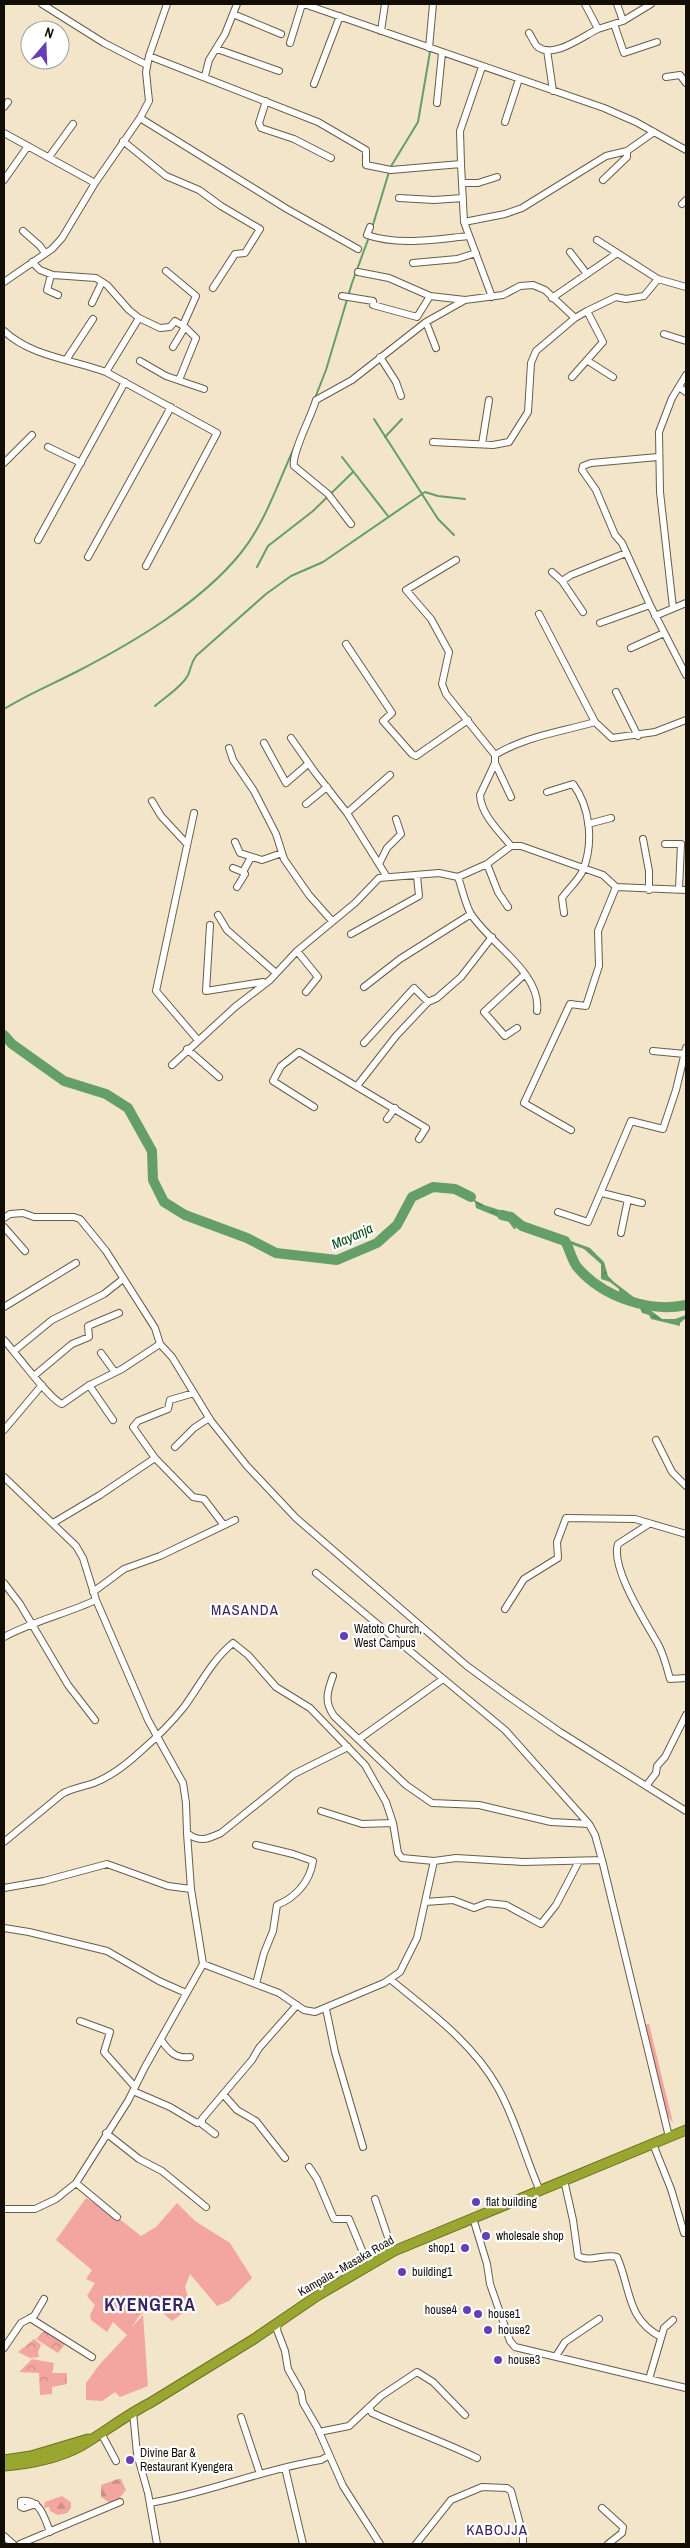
<svg xmlns="http://www.w3.org/2000/svg" width="690" height="2548" font-family="'Archivo Narrow',sans-serif">
  <style>
    .grass { fill: #f3a59f }
    .forest { fill: url(#forest-firs) }
    .park { fill: url(#park-crowns) }
    .water { fill: url(#water-ripples) }
    .lines { fill: none; stroke-linecap: round; stroke-linejoin: round }
    .stream { stroke: #639f67; stroke-width: 2 }
    .river { stroke: #639f67; stroke-width: 10 }
    .minor-casing { stroke: #695d46; stroke-width: 8 }
    .highway-casing { stroke: #6a7121; stroke-width: 11 }
    .minor { stroke: #fff; stroke-width: 6 }
    .highway { stroke: #99a62f; stroke-width: 9 }
    .poi-dot { fill: #663fb8; stroke: #fff; stroke-width: 2 }
    .labels { text-anchor: middle; stroke-width: 4.5; stroke-linejoin: round; paint-order: stroke }
    .poi-label { font-size: 12px; fill: #120e06; stroke: #fff; text-anchor: start }
    .street-label { font-size: 12px; fill: #120e06; stroke: #fff }
    .water-label { font-size: 14px; font-style: italic; fill: #014812; stroke: #fff }
    .quarter-label { font-size: 15px; letter-spacing: 1px; fill: #382761; stroke: #fff }
    .district-label { font-size: 18px; font-weight: bold; letter-spacing: 1px; fill: #382761; stroke: #fff }
  </style>
  <defs>
    <pattern id="forest-firs" width="22" height="20" patternUnits="userSpaceOnUse" patternTransform="scale(1.25)"><rect width="22" height="20" fill="#f3a59f"/><path d="M5 1l3.5 6h-7zM16 11l3.5 6h-7z" fill="#cf8d87"/></pattern>
    <pattern id="park-crowns" width="20" height="18" patternUnits="userSpaceOnUse" patternTransform="scale(1.25)"><rect width="20" height="18" fill="#f3a59f"/><path d="M2 6a3 3 0 1 1 6 0M12 15a3 3 0 1 1 6 0" fill="none" stroke="#cf8d87"/></pattern>
    <pattern id="water-ripples" width="26" height="14" patternUnits="userSpaceOnUse" patternTransform="scale(1.25)"><rect width="26" height="14" fill="#639f67"/><path d="M2 4q2-2 4 0t4 0M15 11q2-2 4 0t4 0" fill="none" stroke="#508053"/></pattern>
  </defs>
  <rect width="100%" height="100%" fill="#f2e5ca"/>
  <path class="grass" d="M649,2024L673,2123L667,2115L643,2025Z
    M86,2198L117,2217L141,2236L156,2227L177,2203L195,2221L230,2243L252,2278L229,2301L217,2306L190,2274L185,2287L191,2307L172,2321L154,2305L139,2316L132,2327L143,2315L148,2386L120,2397L115,2392L102,2401L86,2400V2383L100,2364L127,2335L113,2322L107,2332L91,2320L90,2315L95,2305L87,2296L95,2283L86,2279L92,2270L56,2240Z"/>
  <path class="forest" d="M118,2479H121L126,2490L117,2501L110,2503L101,2497V2485Z
    M62,2496L71,2502V2508L67,2513L58,2515L50,2511L49,2507L44,2508L45,2502Z"/>
  <path class="park" d="M44,2331L65,2344L58,2353L36,2339Z
    M34,2339L41,2345L38,2352L39,2357L30,2358L18,2352Z
    M32,2359L54,2363L52,2373H67V2384L52,2387V2394L40,2395L39,2373L19,2372Z"/>
  <path class="water" d="M460,1192L484,1205L512,1214L533,1227L590,1248L604,1262L608,1276L614,1282L662,1319H675L686,1315V1318L680,1323V1326L651,1319L649,1315L642,1313L640,1308L619,1294V1289L610,1282L601,1279V1264L584,1249L524,1227L514,1220L513,1221L516,1229H514L508,1221L476,1208L475,1202L465,1198Z"/>
  <g class="lines">
    <path class="stream" d="M390,168L418,122L430,52
      M372,228L389,172
      M315,398L326,370L352,283L369,237
      M374,419L438,519L454,535
      M385,437L402,419
      M342,457L388,516
      M257,567L268,546L313,511L353,472
      M155,706C165,697 182,687 188,675C191,668 191,663 196,656L266,594L291,576L323,562L425,492L438,496L465,499
      M4,709C28,694 53,684 78,671C134,642 200,603 240,554C266,522 278,482 295,446"/>
    <path class="river" d="M4,1035L12,1044L64,1081L106,1094L128,1108L152,1151L153,1180L164,1202L185,1215L247,1238L276,1253L337,1260L377,1243L397,1225L412,1197L433,1187L455,1189L471,1197
      M502,1215L511,1217L522,1226L565,1241C570,1249 572,1262 578,1268C603,1297 650,1313 686,1305"/>
    <defs>
      <path id="minor" d="M42,4L104,43L147,65
        M304,4L604,108L636,122L686,150
        M585,4L598,29L623,21L651,4
        M617,4L623,21
        M233,14L281,34
        M614,24L624,53L657,42
        M381,31L385,4
        M529,33C532,37 534,44 538,47C554,59 583,36 598,29
        M290,43L302,4
        M429,48L433,4
        M217,49L279,71
        M547,50L553,91
        M149,56L318,122L366,150V165L391,170L461,164
        M482,67L460,131L461,164L464,222L492,297
        M205,76L209,60L225,34L237,4
        M666,77L680,75L686,83
        M314,84L340,16
        M266,101L259,123L261,128L294,139L331,158
        M437,103L442,53
        M4,107L8,102
        M140,118L287,209L358,249
        M505,122L519,79
        M4,133L95,183
        M123,141L166,176L199,190L221,206L260,229L245,253L235,254L213,288
        M49,157L73,124
        M4,180L28,146
        M603,180L627,157V151
        M462,183H478L497,177
        M399,198L434,200L463,198
        M682,204L686,200
        M464,222L505,214L522,208L606,156L627,151L654,132
        M370,227L367,235C399,246 437,239 469,236
        M23,231L40,246L45,253
        M597,240L658,279L686,287
        M570,252L587,274
        M32,262L40,270L53,275L96,278L107,285L129,310L139,318L160,328L170,327L175,321L185,327L196,338L179,380
        M413,263L457,259L476,253
        M166,271L196,296L183,325
        M358,272L389,278L430,296L465,300
        M51,275L47,290L58,295
        M4,282L52,249L62,238L95,183L140,118L149,101L146,72L149,56L167,4
        M342,296L373,301V305L417,317L430,296
        M552,298L616,254
        M92,303L102,282
        M426,322L436,348
        M4,331C32,357 71,359 106,372L139,318
        M664,334L686,341
        M173,347L185,327
        M380,357L396,382L401,396
        M66,360L93,319
        M140,361L166,376L204,389
        M588,361L613,377
        M106,372L217,433L146,566
        M572,377L603,342L587,311
        M679,387L686,392
        M433,442L493,445L509,442L528,412L531,363L536,351L575,318L587,311L616,297L626,299L644,296L658,279
        M482,444L489,400
        M48,447L81,463
        M658,457L591,463L583,466L582,470L596,490L615,535L622,543L650,605L686,675
        M4,463L32,435
        M351,524L328,494L294,466C291,454 312,415 316,400L352,380L426,322L465,300L503,295L520,286L533,285L545,290L575,318
        M38,540L125,382
        M88,557L171,407
        M456,560L406,590L431,619L449,652L442,684L446,694L495,755V763L480,795C481,815 500,832 511,846
        M552,572L562,581L583,612
        M562,581L571,575L626,553
        M673,608L660,492L659,432L672,398L686,375
        M539,614L595,722
        M655,616L686,603
        M600,623L650,605
        M346,644L392,713L383,721L412,754L416,756L468,720
        M631,648L664,633
        M616,692L638,736
        M291,738L314,771L347,813L387,877
        M264,743L286,783L308,764
        M229,748L233,760L254,791L276,834L284,859L309,895L332,921
        M495,755C526,736 561,732 595,722L612,738L655,732L686,720
        M495,763L511,797
        M547,792L573,784C590,807 594,842 583,870C579,880 568,889 562,898L564,913
        M152,801L161,816L187,844
        M306,804L327,787
        M194,813L156,991L197,1039
        M347,813L390,775
        M588,824L611,818
        M643,839L649,871V890
        M235,842L240,853L262,860L282,853
        M665,844H681L679,889
        M379,864L387,848L401,834L396,819
        M487,864L498,892L508,907
        M233,868L243,872
        M458,877C462,888 465,904 471,914C490,944 542,973 537,1011
        M237,887L245,874L243,872L251,857
        M218,915L227,930L276,973
        M210,925L206,991L263,982
        M351,934L419,896L417,876
        M297,951L318,977L306,992
        M364,987L400,959L471,914
        M517,1028L505,1036L484,1012L525,974
        M364,1043L414,988L428,1002
        M187,1049L219,1077
        M653,1051L685,1054
        M172,1065L235,1007L270,980L297,951L355,903L379,878L439,873L458,877L487,864L511,846H521L603,875L616,887L686,890
        M357,1086L396,1036L428,1002L437,998L461,977L492,937
        M314,1107L273,1081L281,1066L299,1052L426,1128L419,1139
        M387,1119L395,1108
        M571,1130L524,1103L570,1004L586,1006L599,966L598,931L616,887
        M602,1193L642,1203
        M558,1212L588,1222L631,1121L663,1129L676,1090L686,1048
        M4,1218L10,1214L23,1213L34,1217H74L80,1219L106,1251L155,1328L160,1344L172,1357L211,1421L247,1466L296,1518L467,1666L508,1696L560,1732L686,1811
        M4,1227L25,1251
        M621,1233L628,1199
        M4,1307L76,1263
        M4,1340C15,1352 50,1400 62,1404L88,1386L122,1369L160,1344
        M14,1351L52,1320L104,1294L123,1279
        M101,1353L114,1371
        M35,1375L72,1344L89,1337L88,1326L119,1313
        M89,1385L113,1420
        M194,1393L170,1400L168,1409L138,1421L133,1427L155,1458L193,1497L204,1499L223,1524
        M4,1430L42,1385
        M656,1440L672,1472L686,1486
        M175,1447L194,1428L209,1418
        M4,1477L76,1546L83,1558L96,1600L148,1720L183,1783L186,1803L187,1833C199,1843 208,1839 221,1833L294,1774L348,1747
        M53,1523L100,1495L155,1458
        M649,1524L618,1544C610,1568 647,1624 659,1646C664,1656 667,1668 670,1679L686,1678
        M316,1573L505,1730L589,1824
        M4,1583L20,1604L68,1685L95,1720
        M93,1592L124,1569L160,1556L235,1520
        M505,1609L524,1579L558,1558L557,1542L566,1518L635,1519L686,1534
        M4,1637C33,1621 66,1614 96,1600
        M333,1676C327,1692 324,1702 334,1716L406,1785L432,1803L479,1805L551,1822L589,1824L595,1835L602,1860L669,2137
        M359,1739L443,1679
        M646,1786L656,1773L657,1766L665,1757L686,1715
        M321,1811L362,1824L393,1823
        M4,1842L62,1794C71,1788 83,1787 94,1783C112,1776 127,1764 141,1751C156,1738 172,1722 184,1707C200,1685 212,1660 233,1643L248,1655L276,1687L310,1708L365,1765L386,1802L393,1823L398,1853L402,1858L434,1861
        M4,1888L44,1881L107,1864L168,1886L191,1889
        M425,1902L453,1900L474,1908L487,1903L506,1905L541,1924L556,1905L579,1861
        M4,1928L29,1932L107,1951L159,1981L186,1993
        M203,1964L279,1993L304,2010L315,2012L384,1983L400,1972L417,1938L434,1861L456,1858L523,1862L602,1860
        M391,1980C429,2011 474,2044 498,2088C516,2120 525,2157 540,2191
        M256,1984L264,1953L273,1931L277,1905C295,1898 310,1882 313,1861L293,1854L256,1845
        M326,2009L335,2052L363,2147
        M80,2021L110,2032L104,2052L135,2087
        M161,2040C169,2051 175,2059 190,2057
        M133,2091L170,2107L197,2123L201,2121
        M223,2094L237,2110L256,2121L285,2158
        M106,2133L139,2159L162,2171L206,2207
        M215,2134L202,2124V2119L252,2060L259,2048L297,2005
        M653,2144L671,2189L684,2233
        M309,2167L317,2179L334,2219H349L364,2255L374,2262
        M564,2180L573,2220L578,2256C590,2263 605,2253 617,2257C631,2288 626,2319 661,2337
        M76,2183L117,2217
        M375,2199L393,2252
        M4,2209H35L56,2199L76,2183L128,2101L145,2067L203,1964L191,1889L187,1833
        M473,2218L487,2264L490,2284L510,2341L515,2347L686,2388
        M30,2318L92,2357
        M278,2323L277,2330L285,2351L288,2369L301,2392L303,2403L317,2427L343,2486L380,2544
        M4,2348L21,2323L34,2316L44,2299
        M556,2356L565,2342L599,2319
        M649,2379L664,2328L673,2320
        M369,2407L372,2413C407,2429 442,2441 477,2458
        M133,2412L137,2454L148,2493L157,2544
        M241,2417L260,2474
        M319,2432L349,2426L381,2396L417,2372L433,2382L465,2415
        M101,2433L116,2461
        M285,2468L303,2544
        M150,2503C208,2493 263,2469 321,2460L328,2456
        M36,2504L24,2508L21,2507V2501C40,2499 44,2516 50,2532
        M602,2508L623,2527L622,2533L608,2544
        M4,2536L13,2544
        M20,2544L120,2502
        M416,2544L451,2500L482,2487L507,2488L511,2491L523,2535V2544"/>
      <path id="highway" d="M4,2460L31,2456L88,2439
        M4,2466C29,2464 59,2458 81,2446C105,2432 126,2415 150,2403L254,2339L317,2296L394,2251L686,2130"/>
    </defs>
    <use href="#minor" class="minor-casing"/>
    <use href="#highway" class="highway-casing"/>
    <use href="#minor" class="minor"/>
    <use href="#highway" class="highway"/>
  </g>
  <g class="poi-dot">
    <circle cx="344" cy="1636" r="5"/>
    <circle cx="476" cy="2202" r="5"/>
    <circle cx="486" cy="2236" r="5"/>
    <circle cx="465" cy="2248" r="5"/>
    <circle cx="402" cy="2272" r="5"/>
    <circle cx="467" cy="2310" r="5"/>
    <circle cx="478" cy="2314" r="5"/>
    <circle cx="488" cy="2330" r="5"/>
    <circle cx="498" cy="2360" r="5"/>
    <circle cx="130" cy="2460" r="5"/>
  </g>
  <g class="labels">
    <g class="poi-label">
      <text x="354" y="1633">Watoto Church,<tspan x="354" dy="14">West Campus</tspan></text>
      <text x="486" y="2206">flat building</text>
      <text x="496" y="2240">wholesale shop</text>
      <text x="455" y="2252" text-anchor="end">shop1</text>
      <text x="412" y="2276">building1</text>
      <text x="457" y="2314" text-anchor="end">house4</text>
      <text x="488" y="2318">house1</text>
      <text x="498" y="2334">house2</text>
      <text x="508" y="2364">house3</text>
      <text x="140" y="2457">Divine Bar &amp;<tspan x="140" dy="14">Restaurant Kyengera</tspan></text>
    </g>
    <g class="street-label">
      <text transform="translate(346 2266) rotate(-30)" y="4">Kampala - Masaka Road</text>
    </g>
    <g class="water-label">
      <text transform="translate(352 1236) rotate(-24)" y="5">Mayanja</text>
    </g>
    <g class="quarter-label">
      <text x="245" y="1615">MASANDA</text>
      <text x="497" y="2535">KABOJJA</text>
    </g>
    <g class="district-label">
      <text x="150" y="2311">KYENGERA</text>
    </g>
  </g>
  <rect width="690" height="2548" fill="none" stroke="#120e06" stroke-width="10"/>
  <g transform="translate(45 45) rotate(19)"><circle r="24" fill="#ffffff" stroke="#a09f9b"/>
  <path d="M0-4L9 19L0 12L-9 19Z" fill="#663fb8"/>
  <text y="-8" font-size="14" font-weight="bold" text-anchor="middle" fill="#120e06">N</text>
  </g>
</svg>
